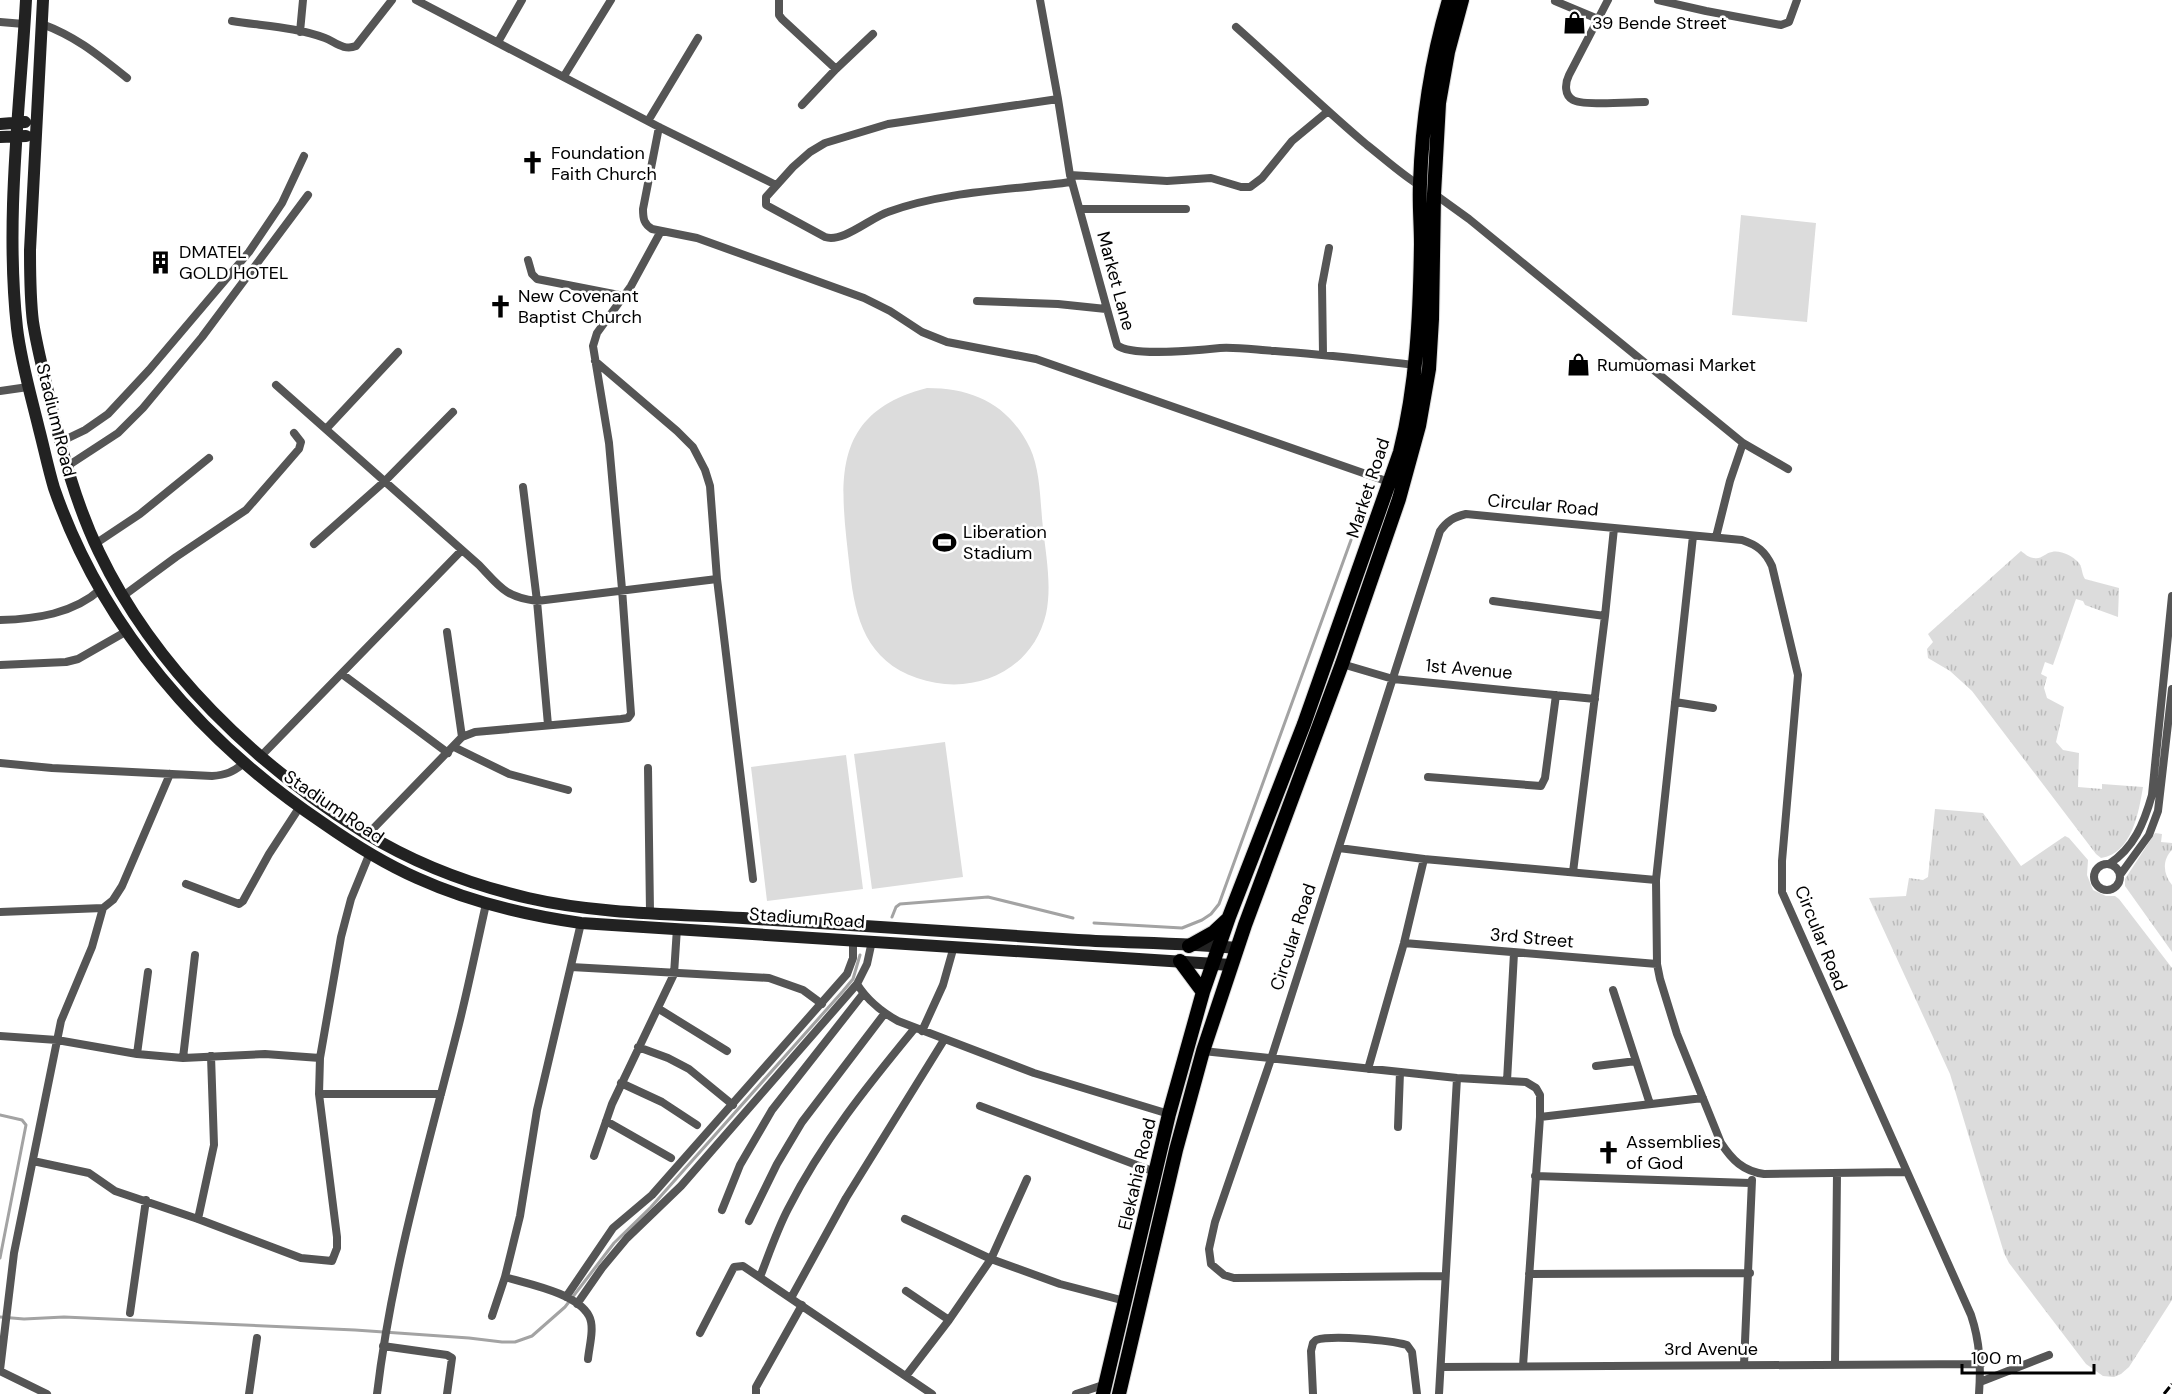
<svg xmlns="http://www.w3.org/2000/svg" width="2172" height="1394" font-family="'DM Sans',sans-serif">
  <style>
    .grass { fill: url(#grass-tufts) }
    .garden { fill: #dcdcdc }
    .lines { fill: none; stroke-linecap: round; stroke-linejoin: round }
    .stream { stroke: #a3a3a3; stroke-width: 3 }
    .primary-casing { stroke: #dbdbdb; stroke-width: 16 }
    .minor { stroke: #555; stroke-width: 8 }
    .secondary { stroke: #222; stroke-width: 12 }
    .primary { stroke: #000; stroke-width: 14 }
    .rail { stroke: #000; stroke-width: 3; stroke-dasharray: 9 3 1.5 3; stroke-linecap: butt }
    .labels { text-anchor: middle; stroke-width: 5; stroke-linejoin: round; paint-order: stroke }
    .poi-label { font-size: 18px; fill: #000; stroke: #fff; text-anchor: start }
    .street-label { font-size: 18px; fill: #000; stroke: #fff }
  </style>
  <defs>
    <pattern id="grass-tufts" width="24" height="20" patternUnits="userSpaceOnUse" patternTransform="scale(1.5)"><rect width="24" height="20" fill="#dcdcdc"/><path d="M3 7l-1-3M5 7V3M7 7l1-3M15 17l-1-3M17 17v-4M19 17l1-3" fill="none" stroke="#bbb"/></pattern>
  </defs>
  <rect width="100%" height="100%" fill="#fff"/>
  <path class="grass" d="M2021,551C2025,554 2029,558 2034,558C2041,560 2045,553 2052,552C2061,550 2072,556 2078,562C2083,567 2081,573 2085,579L2119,588L2118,617L2085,605L2083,601L2076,599L2053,665L2045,662L2041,674L2047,677L2044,688L2047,698L2064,707L2056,742L2063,750L2079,753L2078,787L2102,789V784L2143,787C2139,811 2132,854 2101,858L2096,854L1972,691L1950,671L1928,658L1927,649L1933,642L1928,634Z
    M1935,809L1983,813L2021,866L2065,836L2069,838L2088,860L2087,875L2093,890L2106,896H2115L2119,899L2172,968V1300L2129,1367L2121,1374L2114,1377L2103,1376L2086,1364L2009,1263L2004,1253L1950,1074L1869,898L1906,896L1909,878L1923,880L1928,877Z
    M2155,833L2162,834L2161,842L2172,843V850C2162,860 2163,874 2172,885V952L2125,886V879Z"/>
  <path class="garden" d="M1741,215L1816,223L1807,322L1732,315Z
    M927,388C974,388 1009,405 1030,448C1041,472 1040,503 1043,528C1046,556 1052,586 1046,614C1032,673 971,697 917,678C867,661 855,619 850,571C841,488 826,414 927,388Z
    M945,742L963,877L872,889L854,754Z
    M846,755L863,889L767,901L751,767Z"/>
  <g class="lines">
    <path class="stream" d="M892,917L896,907L900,904L988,897L1073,918
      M1094,923L1182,928L1202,920L1211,914L1219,904L1351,540
      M0,1115L22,1120L26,1125L0,1258
      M0,1317L24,1319L64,1317L355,1330L469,1338L502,1342H515L532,1336L565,1307L614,1243L651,1207L843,991L853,979L860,955"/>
    <defs>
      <path id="primary" d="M1189,946L1214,932L1228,919
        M1180,961L1203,992
        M1103,1394L1169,1114L1203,992L1229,917L1304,724L1400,452C1417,384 1420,314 1421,244C1421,224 1419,204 1420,184C1422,121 1431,61 1449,0
        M1119,1394L1176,1150L1203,1051L1245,925L1342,664L1399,499L1419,426L1429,369L1432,319L1434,194L1439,103L1448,52L1462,0"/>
    </defs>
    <use href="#primary" class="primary-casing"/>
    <path class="minor" d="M416,0L659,127L776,185
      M779,0V15L782,19L836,69
      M1040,0L1058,99L1070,175L1117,345C1130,357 1201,350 1220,348C1238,347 1257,350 1275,351C1322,354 1369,360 1416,365
      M1608,0L1569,75C1565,83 1564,95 1573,100C1582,106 1631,102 1645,102
      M1658,0L1706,11L1781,25L1789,22L1797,0
      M1555,1L1598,19
      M232,21C262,26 296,27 325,38C335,42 344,51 356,46L392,0
      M0,22L24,24
      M42,24C77,37 98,55 127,78
      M1236,27C1280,66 1322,107 1367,145C1385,159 1402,175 1422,187
      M300,32L303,0
      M498,42L522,0
      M564,76L611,0
      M1058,99L888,124L825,143L810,152L793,167L766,197V205L825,237C843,243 870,218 888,212C945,191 1011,190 1071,182
      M802,105L836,69L873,34
      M648,121L698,38
      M659,127L643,209C643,219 644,224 652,229L697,238L864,298L890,311L922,332L947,342L1036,359L1389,482L1391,485
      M1070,175L1167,181L1211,178L1241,187H1250L1262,178L1292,141L1327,112
      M1433,193L1469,219L1743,443L1788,469
      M1080,209H1186
      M528,260L532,274L537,279L624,296
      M977,301L1058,304L1106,309
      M1323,354L1322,285L1329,248
      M595,361L677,431L693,447L705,470L710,486L717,579L753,879
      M276,385L479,565C500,587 505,597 537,601L717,579
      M0,391L28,387
      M326,429L398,352
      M60,442L85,430L108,414L149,370L249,252L282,203L304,156
      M66,467L118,433L143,408L202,337L308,195
      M523,487L537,601L548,725
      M1693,536L1656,880L1657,964L1660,979L1677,1034L1721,1143C1732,1160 1743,1171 1764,1174L1905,1172
      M1716,537L1730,481L1743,443
      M95,544L140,514L209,458
      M314,544L385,481L453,412
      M123,596L176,557L246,510L299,449L301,442L294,433
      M1493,601L1605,616
      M0,620C36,619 73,614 101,589
      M447,632L462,737
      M1342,664L1393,679L1595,699
      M0,665L66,662L78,659L127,631
      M342,674L448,753
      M1675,702L1713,708
      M454,747L509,774L568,790
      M262,755L461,551
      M0,763L52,768L212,776C226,775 233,772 243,764
      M648,768L650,912
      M1428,777L1541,786L1545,778L1556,695
      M368,834L462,737L475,732L621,719L628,718L631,714L622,589L609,443L593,346L597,333L631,286L661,231
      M1339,848L1424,859L1656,880
      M2094 877a13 13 0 1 1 26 0a13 13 0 1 1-26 0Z
      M2109,864C2134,848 2144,823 2152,795L2172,596
      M1573,872L1605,616L1614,528
      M2120,875L2149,835L2158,811L2172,689
      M186,884L239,904L243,901L269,854L299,808
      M0,912L103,908
      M1404,943L1657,964
      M571,967L769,978L803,990L822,1004
      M857,984C867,1000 882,1012 898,1021L1034,1073L1169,1114
      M1613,990L1650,1104
      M659,1009L727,1051
      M922,1031L943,985L954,946
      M0,1036L57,1040L137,1054L183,1058L265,1054L320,1058
      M638,1047L668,1058L689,1069L733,1105
      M1203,1051L1457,1078L1526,1082L1536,1088L1540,1095V1117L1523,1366
      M137,1054L148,972
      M183,1058L195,955
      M1596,1066L1636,1061
      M1368,1069L1404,943L1424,859
      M1507,1081L1514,953
      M621,1083L662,1102L697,1125
      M319,1094H441
      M980,1106L1155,1172
      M1540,1117L1703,1098
      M606,1121L671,1158
      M1398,1127L1400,1072
      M594,1156L612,1104L674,974L677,928
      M33,1161L89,1173L115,1191L198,1219L301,1258L332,1261L337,1248V1237L319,1094L320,1058L341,937L351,899L369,855
      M1535,1176L1750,1183
      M722,1210L740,1165L772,1110L863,994
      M198,1219L214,1145L211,1056
      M905,1219L991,1259L1060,1284L1125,1301
      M749,1221L777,1164L802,1122L885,1013
      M1529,1274L1750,1273
      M1445,1276L1234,1278L1224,1275L1211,1264L1209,1249L1215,1222L1271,1059L1440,531C1447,521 1454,517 1466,514L1742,540C1757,545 1765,551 1772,566L1798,675L1782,861V892L1971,1315C1980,1342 1981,1366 1979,1394
      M505,1277C528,1284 577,1293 589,1316C595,1327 589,1347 588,1359
      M760,1277C769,1254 777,1230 788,1209C822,1142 868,1085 915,1028
      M906,1291L949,1320
      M566,1297L613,1228L652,1195L847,974L853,958V939
      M791,1298L846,1198L944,1040
      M577,1304L602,1268L627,1238L681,1186L857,984L867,964L872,941
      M130,1313L146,1200
      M492,1316L505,1277L520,1216L537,1110L581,923
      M700,1333L734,1267L743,1266L932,1394
      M383,1346L447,1355L452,1358L447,1394
      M1744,1365L1752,1180
      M1835,1365L1837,1173
      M1441,1367L1981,1364
      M0,1370L14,1253L61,1021L92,947L103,908L113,900L122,886L170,774
      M0,1371L47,1394
      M906,1376L949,1320L991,1259L1027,1179
      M1980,1382L2049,1355
      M249,1394L257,1338
      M377,1394C392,1268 428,1147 459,1024C469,984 477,944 486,904
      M756,1394V1387L802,1305
      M1076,1394L1106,1384
      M1313,1394L1311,1351L1313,1343L1316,1340C1333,1335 1389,1340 1407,1345L1412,1352L1417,1394
      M1439,1394L1457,1078"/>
    <path class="secondary" d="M26,0C20,108 5,219 17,328C21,362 31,396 39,429C44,448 48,468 54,488C102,627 202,742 323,823C353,844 383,863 417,878C470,902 524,915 581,923L1231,965
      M43,0L30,250C30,274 30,298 33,322C37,348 44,374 50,400C62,452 76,504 99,552C155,669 256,765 365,833C414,863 472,885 528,898C597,914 672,914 743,918C854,926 966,933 1078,940C1131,943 1184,943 1237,948
      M0,124L25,122
      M0,137L26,136"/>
    <use href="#primary" class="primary"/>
    <path class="rail" d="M2164,1394L2172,1384"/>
  </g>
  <defs>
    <symbol id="shop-bare" viewBox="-9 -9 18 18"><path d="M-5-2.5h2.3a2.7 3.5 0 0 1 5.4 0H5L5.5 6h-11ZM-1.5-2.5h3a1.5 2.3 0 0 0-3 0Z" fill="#000" stroke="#fff" stroke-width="2.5" paint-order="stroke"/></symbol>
    <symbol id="church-bare" viewBox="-9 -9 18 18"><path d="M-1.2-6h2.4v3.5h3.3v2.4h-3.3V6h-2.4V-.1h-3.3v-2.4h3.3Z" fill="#000" stroke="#fff" stroke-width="2.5" paint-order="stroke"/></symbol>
    <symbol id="building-bare" viewBox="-9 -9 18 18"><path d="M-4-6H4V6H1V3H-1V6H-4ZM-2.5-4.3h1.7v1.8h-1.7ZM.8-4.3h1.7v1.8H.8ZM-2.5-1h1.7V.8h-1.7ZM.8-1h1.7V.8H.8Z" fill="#000" stroke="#fff" stroke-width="2.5" paint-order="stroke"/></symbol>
    <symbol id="stadium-bare" viewBox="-9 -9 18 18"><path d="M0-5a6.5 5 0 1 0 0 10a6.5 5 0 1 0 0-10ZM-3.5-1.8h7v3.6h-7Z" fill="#000" stroke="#fff" stroke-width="2.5" paint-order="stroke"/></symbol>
  </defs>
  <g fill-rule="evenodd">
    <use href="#shop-bare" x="1558" y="6" width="33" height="33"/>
    <use href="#church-bare" x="516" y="146" width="33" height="33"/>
    <use href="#building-bare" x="144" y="246" width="33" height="33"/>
    <use href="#church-bare" x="484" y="290" width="33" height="33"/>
    <use href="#shop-bare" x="1562" y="348" width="33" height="33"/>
    <use href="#stadium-bare" x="928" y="526" width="33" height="33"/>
    <use href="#church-bare" x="1592" y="1136" width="33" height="33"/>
  </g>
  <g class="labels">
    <g class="poi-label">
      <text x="1592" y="29">39 Bende Street</text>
      <text x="551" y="159">Foundation<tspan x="551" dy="21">Faith Church</tspan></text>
      <text x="179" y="258">DMATEL<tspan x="179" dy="21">GOLD HOTEL</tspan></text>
      <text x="518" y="302">New Covenant<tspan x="518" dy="21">Baptist Church</tspan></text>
      <text x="1597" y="371">Rumuomasi Market</text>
      <text x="963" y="538">Liberation<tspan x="963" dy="21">Stadium</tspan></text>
      <text x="1626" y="1148">Assemblies<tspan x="1626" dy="21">of God</tspan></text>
    </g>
    <g class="street-label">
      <text transform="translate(1116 281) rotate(75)" y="6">Market Lane</text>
      <text transform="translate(56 420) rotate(76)" y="6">Stadium Road</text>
      <text transform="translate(1368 488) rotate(-72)" y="6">Market Road</text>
      <text transform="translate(1543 505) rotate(5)" y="6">Circular Road</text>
      <text transform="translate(1469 669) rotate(5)" y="6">1st Avenue</text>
      <text transform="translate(334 807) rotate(34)" y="6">Stadium Road</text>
      <text transform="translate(807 918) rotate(4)" y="6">Stadium Road</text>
      <text transform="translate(1293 937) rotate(-72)" y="6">Circular Road</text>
      <text transform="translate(1532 938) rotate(5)" y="6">3rd Street</text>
      <text transform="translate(1821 938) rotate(68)" y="6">Circular Road</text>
      <text transform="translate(1137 1174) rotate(-77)" y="6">Elekahia Road</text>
      <text x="1711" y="1355">3rd Avenue</text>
    </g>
  </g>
  <path d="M1962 1364v9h132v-9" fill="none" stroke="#000000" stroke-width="3"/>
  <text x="1971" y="1364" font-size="18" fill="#000000" stroke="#ffffff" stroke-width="4.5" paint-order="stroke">100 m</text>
</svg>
